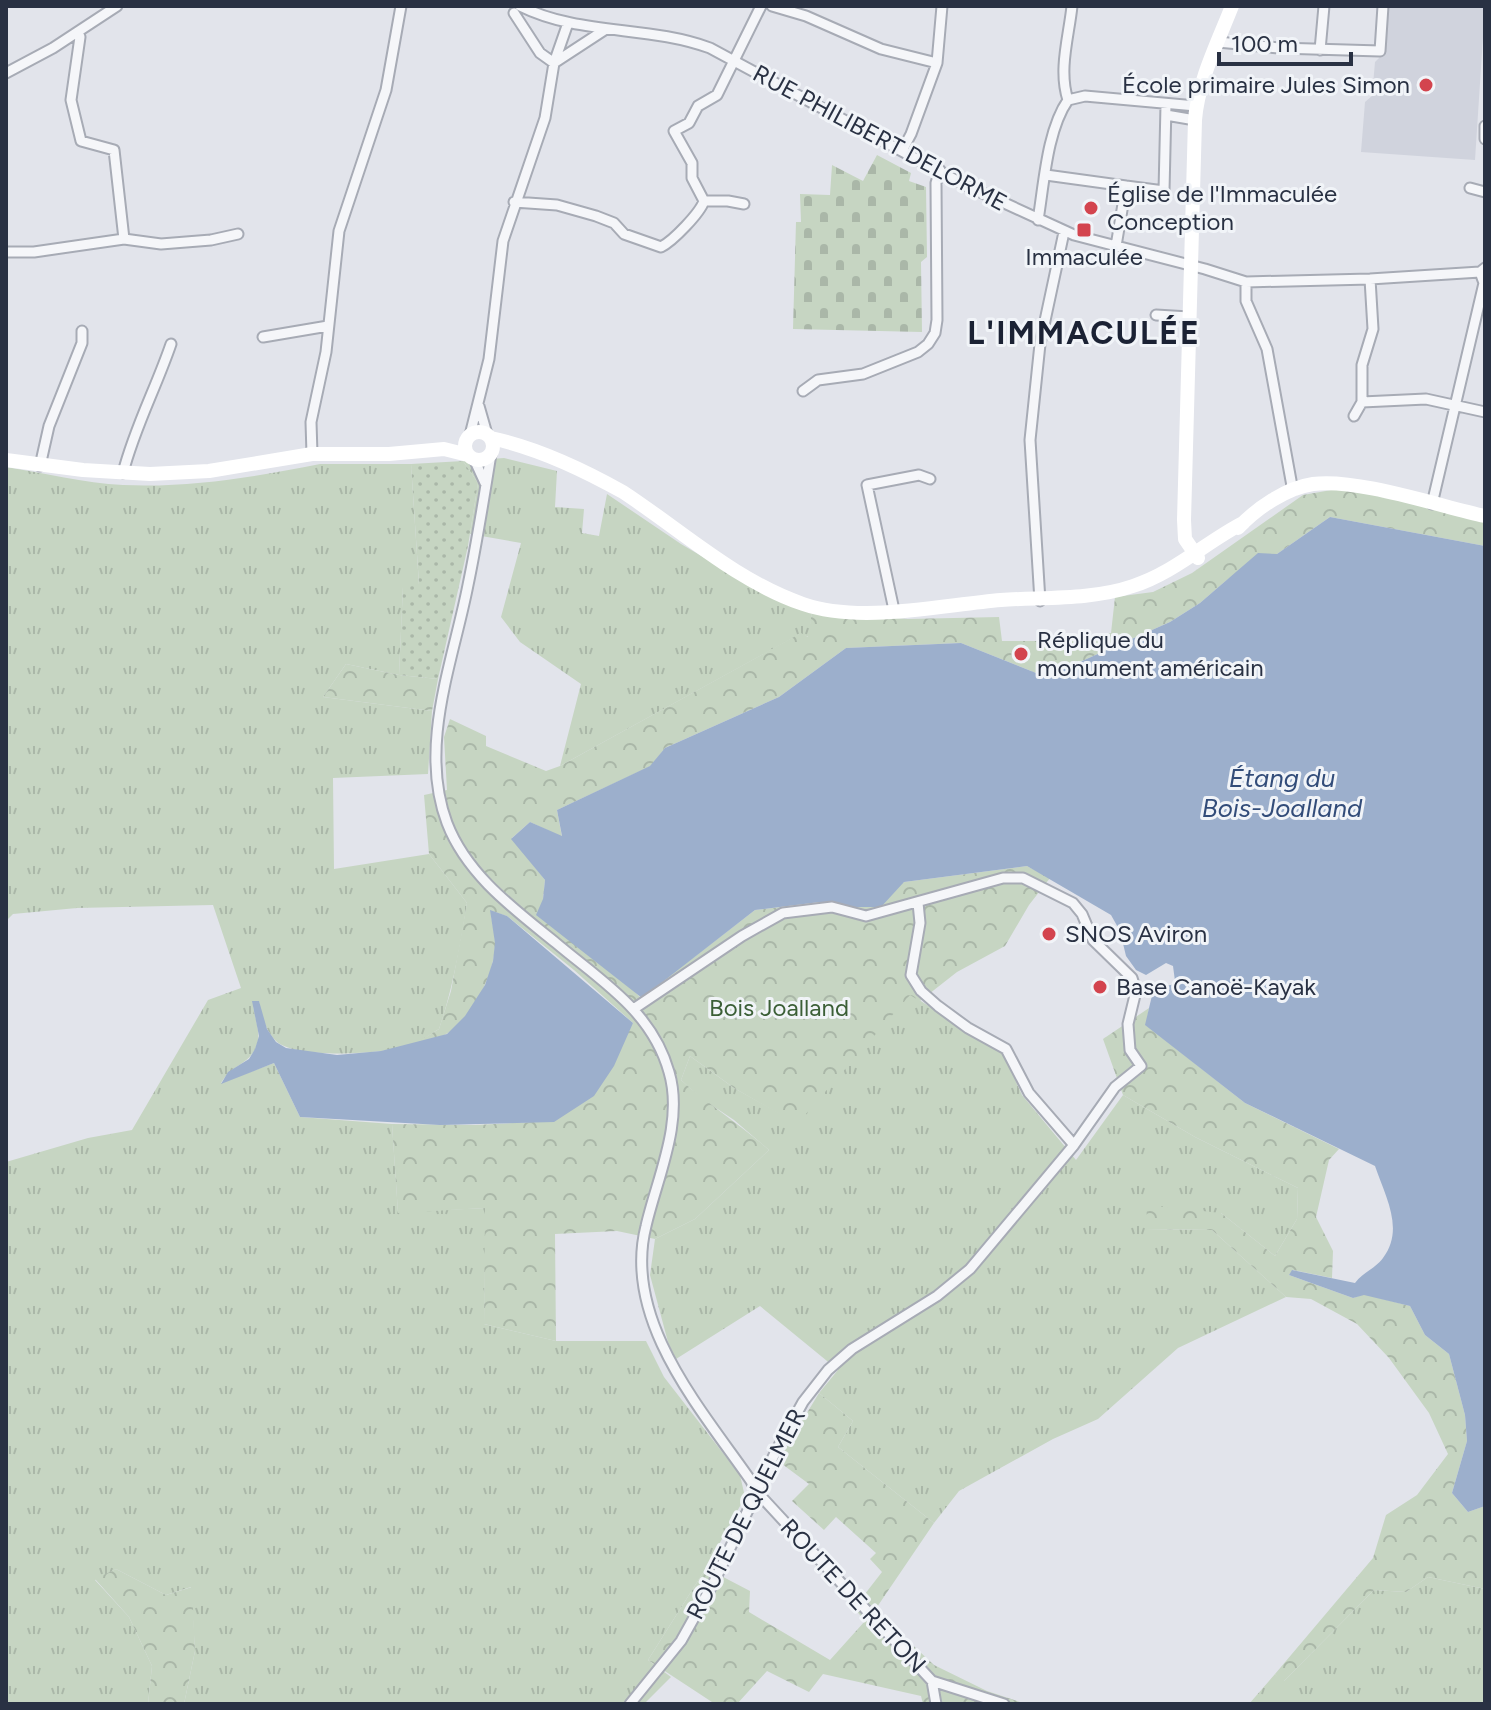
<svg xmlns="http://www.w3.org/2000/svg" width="1491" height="1710" font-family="Figtree,sans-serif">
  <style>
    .built { fill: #d0d3dd }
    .grass { fill: url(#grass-tufts) }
    .forest { fill: url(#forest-crowns) }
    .cemetery { fill: url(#cemetery-stones) }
    .garden { fill: url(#garden-dots) }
    .water { fill: #9cafcc }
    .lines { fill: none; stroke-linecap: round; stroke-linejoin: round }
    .street-casing { stroke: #a7abb5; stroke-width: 13 }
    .street { stroke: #f5f6f9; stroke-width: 9 }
    .secondary { stroke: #fff; stroke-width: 14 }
    .poi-dot { fill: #d3444e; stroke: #f1f4f8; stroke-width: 3 }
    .labels { text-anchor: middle; stroke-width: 6; stroke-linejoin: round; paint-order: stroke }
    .poi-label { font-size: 24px; fill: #293143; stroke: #f1f4f8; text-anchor: start }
    .street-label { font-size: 24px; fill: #293143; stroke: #f1f4f8 }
    .park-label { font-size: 24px; fill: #3b5f36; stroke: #f1f4f8 }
    .water-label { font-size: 26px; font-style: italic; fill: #324c79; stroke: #f1f4f8 }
    .district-label { font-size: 32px; font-weight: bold; letter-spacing: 2px; fill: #1b2234; stroke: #f1f4f8 }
  </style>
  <defs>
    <pattern id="grass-tufts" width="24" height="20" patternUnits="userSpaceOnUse" patternTransform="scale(2)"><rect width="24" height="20" fill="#c6d5c2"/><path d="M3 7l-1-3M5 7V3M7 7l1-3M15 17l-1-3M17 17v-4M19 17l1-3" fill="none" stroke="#aab7a8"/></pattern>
    <pattern id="forest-crowns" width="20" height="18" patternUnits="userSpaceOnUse" patternTransform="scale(2)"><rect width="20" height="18" fill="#c6d5c2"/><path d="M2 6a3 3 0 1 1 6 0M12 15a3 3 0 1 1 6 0" fill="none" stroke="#aab7a8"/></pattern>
    <pattern id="cemetery-stones" width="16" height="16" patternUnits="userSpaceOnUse" patternTransform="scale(2)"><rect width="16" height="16" fill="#c6d5c2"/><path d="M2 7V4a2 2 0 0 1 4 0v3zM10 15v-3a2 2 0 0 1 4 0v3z" fill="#aab7a8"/></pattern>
    <pattern id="garden-dots" width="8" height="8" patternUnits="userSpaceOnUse" patternTransform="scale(2)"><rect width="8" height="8" fill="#c6d5c2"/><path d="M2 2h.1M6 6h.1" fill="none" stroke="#aab7a8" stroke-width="1.8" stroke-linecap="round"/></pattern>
  </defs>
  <rect width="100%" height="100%" fill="#e2e4eb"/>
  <path class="built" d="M1386,6H1485L1475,160L1361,152L1365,102L1372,96L1375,62L1384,53Z"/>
  <path class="grass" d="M504,458L557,471L555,507L584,509L582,533L599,536L607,494L681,544L744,581L812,612L809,637L800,634L560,766L581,684L520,642L501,617L521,543L470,534L478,483L463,461Z
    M320,464H411L419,585L403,587L399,675L346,664L323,697L432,711L428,774L333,778L334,869L429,854L467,903C460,946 453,988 439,1029C430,1034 421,1042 412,1045C386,1054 296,1060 276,1041C265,1030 261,1015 259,1001H253C253,1013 260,1029 258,1040C253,1065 233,1062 221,1083L274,1063L300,1117L392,1124L398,1212L486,1208L484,1324L556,1341H646L664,1377L740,1475L745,1497L706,1568L648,1660L671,1677L644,1704H184L195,1651L191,1587L166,1595L116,1569L95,1580L129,1617L152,1666L148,1704H6V1162L88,1138L132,1130L208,1000L241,988L213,905L77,908L13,914L6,921V467C44,473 84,483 123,485C189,488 255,477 320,464Z
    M910,994L1003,1054L1022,1095L1076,1160L1123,1095L1195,1137L1298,1188L1297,1219L1275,1256L1221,1213L1146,1229L1212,1230L1286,1297L1178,1348L1098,1419L1053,1439L959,1491L934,1523L838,1447L853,1421L819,1393L838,1370L760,1306L676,1359L668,1342L650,1275L655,1239L695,1219L769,1150L734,1120L701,1098L681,1080L690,1056L734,1088L797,1123Z
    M1428,1577L1485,1589V1704H1249L1275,1674L1284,1681L1374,1590L1406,1592Z"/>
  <path class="forest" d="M1337,489L1386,496L1485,520V546L1330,517L1277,554L1228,579L1200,603L1170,622L1046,677L961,643L846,648L779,697L665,748L651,766L557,810L562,837L530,822L512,838L545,880L543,899L641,998L755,910L820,902L853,907L904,882L1027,866L1050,878L1029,905L1005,946L957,972L920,1001L910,995L797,1124L734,1088L690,1056L681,1080C709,1105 741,1125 769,1150L695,1219L655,1239L617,1231L555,1234L556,1341L484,1324L485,1208L398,1213L392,1124L475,1125L554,1121L633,1023L574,970L507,916L491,911C491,922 496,935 495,947C493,977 473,1016 448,1033C439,1039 424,1042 413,1045L439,1029L451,991L467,903L429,854L424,795L447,790L444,737L450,719L486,736V746L546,771L560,766L801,633L808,637L812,612L908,619L999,617L1002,641H1038L1111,633L1115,597L1153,592L1192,573L1303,495Z
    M346,664L399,675L438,679L432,711L323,697Z
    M1149,1008L1146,1025L1245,1103L1339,1149L1329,1160L1316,1217L1333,1251L1332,1278L1293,1270L1289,1275L1353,1298L1364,1294L1410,1306L1425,1335L1449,1354L1465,1415L1467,1441L1452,1493L1468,1512L1485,1506V1589L1428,1577L1406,1592L1374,1590L1283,1682L1275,1674L1373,1558L1386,1515L1417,1495L1448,1454L1429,1413L1389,1358L1357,1324L1311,1299L1286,1297L1212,1230L1146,1229L1147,1205L1221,1213L1275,1256L1297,1219L1298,1188L1195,1137L1123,1095L1103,1039Z
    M819,1393L853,1421L838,1447L934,1523L875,1610L934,1665L987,1691L1026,1704H923L921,1696L823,1674L809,1692L767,1671L737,1704H715L648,1660L706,1568L750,1591L749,1612L830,1660L865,1621L854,1608L882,1572L870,1559L876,1553L836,1517L824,1530L792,1501L809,1484L778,1461Z
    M116,1569L166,1595L192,1587L195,1651L184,1704H148L152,1666L129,1617L95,1579Z"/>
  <path class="cemetery" d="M877,155L911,173L909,181L926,187L927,257L921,262L922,332L793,329L796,222H801L800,194L830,195L832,165L863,181Z"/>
  <path class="garden" d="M463,461L478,483L468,546L438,679L399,675L403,586L419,584L411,464Z"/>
  <path class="water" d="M1330,517L1485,546V1506L1468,1512L1452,1493L1467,1441L1465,1415L1449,1354L1425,1335L1410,1306L1364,1295L1353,1298L1289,1275L1292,1270L1355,1283C1363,1272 1375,1269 1383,1258C1405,1229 1385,1196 1375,1166L1245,1103L1145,1025L1154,987L1171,985L1175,981L1173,966L1166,963L1146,975L1136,970L1126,956L1120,931L1111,915L1027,866L904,882L881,907H853L820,902L755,910L642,998L536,915L543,899L545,880L511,839L530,822L562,836L557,810L650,766L665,748L779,697L846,648L961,643L1046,677L1170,622L1200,603L1258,553L1277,554Z
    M490,910L507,916L633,1023L614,1066L594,1096L554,1122L440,1125L300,1117L274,1063L221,1084L228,1072L249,1059L255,1049L259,1036L252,1001H259L267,1029L276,1042L286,1048L337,1055L381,1051L447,1034L465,1016L485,985L493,961L495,943Z"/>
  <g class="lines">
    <defs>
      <path id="street" d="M520,6C580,36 648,25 710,48L963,184L1074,235L1205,269L1246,282L1370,279L1480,272L1485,268
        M772,6L806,16L881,49L937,63
        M514,13L540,53L554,63L606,29
        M78,32L80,37L71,100L81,141L114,150L124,239
        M1218,42L1279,48L1380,51L1383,6
        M1320,50L1324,6
        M6,73L53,48L117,6
        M1068,100C1058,70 1069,36 1072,6
        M1166,115L1195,120
        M1485,126V139
        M903,149L911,134L937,63L942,6
        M1046,175L1126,186L1116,246
        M1126,186L1164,191L1166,105
        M1470,188L1485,192
        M704,201H728L744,204
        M514,202L557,205L596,216L614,223L624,234L661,247C673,241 700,213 704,201L692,178V163L674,131L689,123L698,106L717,95L761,6
        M1038,220C1044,184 1047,130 1068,100L1085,96L1196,106
        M6,252H34L124,239L161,244L211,240L238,234
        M1370,279L1373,329L1362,365V402L1426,399L1485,412
        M1246,282V301L1267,349L1292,486L1295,489
        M1156,315L1189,317
        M263,337L328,326
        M803,391L818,380L863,374L918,352L928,344L935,333L937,320L936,183L940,170
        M479,406L487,434
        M1354,416L1362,402
        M470,435L489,359L503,241L545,118L554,63L568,23
        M312,454L311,422L326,352L339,231L386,90L401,6
        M491,454C484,498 477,542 468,585C453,662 418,746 447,823C467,875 514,909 556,943C601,981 652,1011 669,1072C684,1122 657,1178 646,1226C622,1320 701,1409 751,1481L756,1491L932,1681L1004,1704
        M474,459L485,483
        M40,466L49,426L82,343V331
        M123,473C134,429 156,388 171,344
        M1432,504L1484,283L1480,272
        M1040,601L1030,440L1040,344L1064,232
        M894,610L867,485L919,475L930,479
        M918,903L920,923L911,975L921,991L938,1006L968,1028L1006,1049L1029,1093L1074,1145
        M932,1681L936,1704
        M630,1704L681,1641L714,1582L775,1453L803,1402L828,1370L852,1349L937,1296L970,1269L1074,1145L1115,1087L1141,1066L1130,1050L1128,1024L1136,991L1132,978L1093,940L1082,914L1073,903L1023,878H1003L866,916L832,907L783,913L742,936L635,1008"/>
    </defs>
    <use href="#street" class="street-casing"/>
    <use href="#street" class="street"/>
    <path class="secondary" d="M465 446a14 14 0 1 1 28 0a14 14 0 1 1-28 0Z
      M491,438C538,448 582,469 623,492C681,530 736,581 803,604C861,624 941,605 1001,600C1044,597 1092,600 1133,586C1174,573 1206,542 1243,523
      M6,460L83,470L150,474L209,471L312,454H389L444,449L468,455
      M1238,528C1257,508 1286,488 1313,484C1357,478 1439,506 1485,516
      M1198,558L1185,539L1184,520L1195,120C1198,81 1218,42 1232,6"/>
  </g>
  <g class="poi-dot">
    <circle cx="1426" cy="85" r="8"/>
    <circle cx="1091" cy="208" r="8"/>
    <rect x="1076" y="222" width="16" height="16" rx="4"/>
    <circle cx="1021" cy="654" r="8"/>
    <circle cx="1049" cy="934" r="8"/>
    <circle cx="1100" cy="987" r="8"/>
  </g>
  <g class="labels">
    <g class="poi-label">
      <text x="1410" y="93" text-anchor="end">École primaire Jules Simon</text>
      <text x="1107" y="202">Église de l'Immaculée<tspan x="1107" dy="28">Conception</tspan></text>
      <text x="1084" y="265" text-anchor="middle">Immaculée</text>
      <text x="1037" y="648">Réplique du<tspan x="1037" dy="28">monument américain</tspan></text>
      <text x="1065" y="942">SNOS Aviron</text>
      <text x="1116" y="995">Base Canoë-Kayak</text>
    </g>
    <g class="street-label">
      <text transform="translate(880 138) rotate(28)" y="8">RUE PHILIBERT DELORME</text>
      <text transform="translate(746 1514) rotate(-63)" y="8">ROUTE DE QUELMER</text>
      <text transform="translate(853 1596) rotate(47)" y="8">ROUTE DE RETON</text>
    </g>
    <g class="park-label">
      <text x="779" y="1016">Bois Joalland</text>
    </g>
    <g class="water-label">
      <text x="1282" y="787">Étang du<tspan x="1282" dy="30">Bois-Joalland</tspan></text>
    </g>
    <g class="district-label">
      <text x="1084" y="344">L'IMMACULÉE</text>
    </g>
  </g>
  <rect width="1491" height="1710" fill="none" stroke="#293143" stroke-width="16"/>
  <path d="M1219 52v12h132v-12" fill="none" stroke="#293143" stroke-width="4"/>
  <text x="1231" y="52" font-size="24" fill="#293143" stroke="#f1f4f8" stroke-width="6" paint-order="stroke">100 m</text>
</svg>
